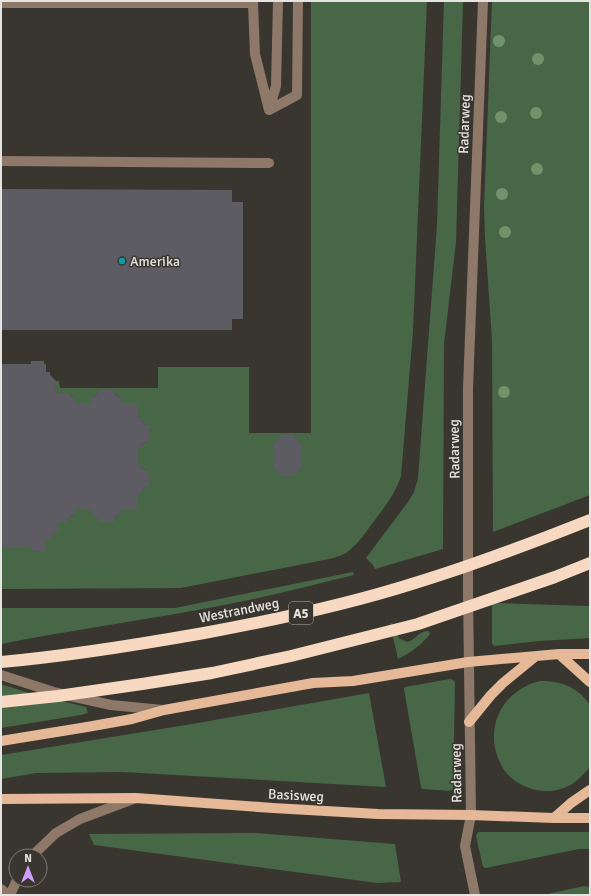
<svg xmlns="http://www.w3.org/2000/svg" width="591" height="896" font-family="Signika,sans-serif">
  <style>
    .green { fill: #486747 }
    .building { fill: #5d5c63 }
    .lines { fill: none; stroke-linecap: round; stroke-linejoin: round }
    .minor { stroke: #8e7868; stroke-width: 10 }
    .major { stroke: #e5b998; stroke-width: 10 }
    .highway-bridge { stroke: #f7d8c0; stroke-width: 12 }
    .tree { fill: #71926b }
    .culture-dot { fill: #0f9aa8; stroke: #393630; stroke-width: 1.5 }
    .labels { text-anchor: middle; stroke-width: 3; stroke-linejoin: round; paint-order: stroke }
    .shield { fill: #393630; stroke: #b2b0ab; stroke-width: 1 }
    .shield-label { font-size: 13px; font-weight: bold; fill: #e6e4e0 }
    .street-label { font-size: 14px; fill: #e6e4e0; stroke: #393630 }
    .poi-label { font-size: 14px; fill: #e6e4e0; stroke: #393630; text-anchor: start }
  </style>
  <rect width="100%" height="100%" fill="#393630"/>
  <path class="green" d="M311,1H427L413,331L401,476C395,495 383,509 371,525C365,534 359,542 351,549C345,555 337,557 329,559L181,588L1,589V548H46V539L50,537L55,532H58V522H68V519L73,514L76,509H91L114,519L119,514H121V509H137V494L146,486H149V471H146L141,466V464H137V448H141V446L146,441H149V426L146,425L137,418L136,403H121V398L113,393V390H98V393L93,398H91V403H75V398H73L68,393V390H67V393H57V391H55V381H59L60,388H158V367H249V433H311Z
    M444,1H463L456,242L444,344L443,549L375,569L373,565L366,558L408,502L414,492L418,478L437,225Z
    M492,1H590V495L493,532L492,340L485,238L484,207Z
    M353,572L354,575C312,585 271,596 229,604C153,619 77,629 1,644V608H175Z
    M495,603L590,606V638L539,641L494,646L492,643V605Z
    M392,623L395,626L399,638L407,642C416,640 419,630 429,631L430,634C421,645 412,652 398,659L390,624Z
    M450,679L453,680L455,682L453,789L450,791L423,789L421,787L404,689L405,687Z
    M540,681C561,680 579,688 590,705V767C583,775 575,784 564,788C544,796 517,788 504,770C481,734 499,691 540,681Z
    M1,684L29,693L86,707L88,713L81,715L1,728Z
    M369,693L386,787L122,772L36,773L1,779V755L192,724Z
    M478,832H590V849H579L486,868L483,867L476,836Z
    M256,833L395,844L401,882L377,883L94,845L89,834Z
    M584,886L590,887V895H543Z"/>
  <path class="building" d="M1,189L232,190V202H243V319H232V330H1Z
    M31,361H44V364H46V372H50V375L56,381H55V391H57V393H67V390H68V393L73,398H75V403H91V398H93L98,393V390H113V393L121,398V403H137V418H141V421L146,425H149V441H146L141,446V448H137V464H141V466L146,471H149V486H146L141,491V494H137V509H121V514H119L114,519V522H98V519L93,514H91V509H76V514H73L68,519V522H58V532H55L50,539H46V548H45V551H31V548H1V364H31Z
    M280,435H295V439L301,444H302V468L295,473V476H280V473L274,468V443L280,439Z"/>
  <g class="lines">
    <path class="minor" d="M1,3H253L255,54L269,110
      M269,110L297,95L298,1
      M269,110L276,86L278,1
      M1,161L269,163
      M1,675L57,693L111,705L163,710
      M32,856L56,833L80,819L133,799
      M1,889L8,895
      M10,895L17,880
      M475,895L465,846L471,815L468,594V388L483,1"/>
    <path class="major" d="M559,654L590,682
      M469,722L491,695L503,683L536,656
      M1,741L87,727L132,719L164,710L313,683L353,681L468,662L559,654H590
      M1,799L136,798L273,808L378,814L471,815L554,818H590
      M554,818L571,803L590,790"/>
    <path class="highway-bridge" d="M1,662C69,656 136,645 204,633C275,620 346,605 415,583C474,565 532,543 590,520
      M1,702L58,696L142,684L212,673L291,656L418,624L555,577L590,563"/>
  </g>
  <g class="tree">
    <circle cx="499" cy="41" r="6"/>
    <circle cx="538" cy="59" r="6"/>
    <circle cx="536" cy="113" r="6"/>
    <circle cx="501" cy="117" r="6"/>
    <circle cx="537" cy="169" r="6"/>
    <circle cx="502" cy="194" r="6"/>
    <circle cx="505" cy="232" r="6"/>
    <circle cx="504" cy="392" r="6"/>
  </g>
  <circle class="culture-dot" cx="122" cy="261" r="4"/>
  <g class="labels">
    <rect class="shield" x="289" y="602" width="24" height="22" rx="3"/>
    <g class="shield-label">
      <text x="301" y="618">A5</text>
    </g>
    <g class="street-label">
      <text transform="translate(464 124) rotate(-88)" y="5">Radarweg</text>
      <text transform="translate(454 449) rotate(-91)" y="5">Radarweg</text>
      <text transform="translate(239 610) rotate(-11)" y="5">Westrandweg</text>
      <text transform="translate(456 773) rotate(-91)" y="5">Radarweg</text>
      <text transform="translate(296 795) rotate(3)" y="5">Basisweg</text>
    </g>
    <g class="poi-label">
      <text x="130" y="266">Amerika</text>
    </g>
  </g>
  <rect width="591" height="896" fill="none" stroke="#e6e4e0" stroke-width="4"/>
  <g transform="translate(28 868)"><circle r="19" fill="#393630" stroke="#7e7c76"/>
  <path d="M0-3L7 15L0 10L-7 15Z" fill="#d09dff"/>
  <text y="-6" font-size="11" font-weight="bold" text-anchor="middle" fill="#e6e4e0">N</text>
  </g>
</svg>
